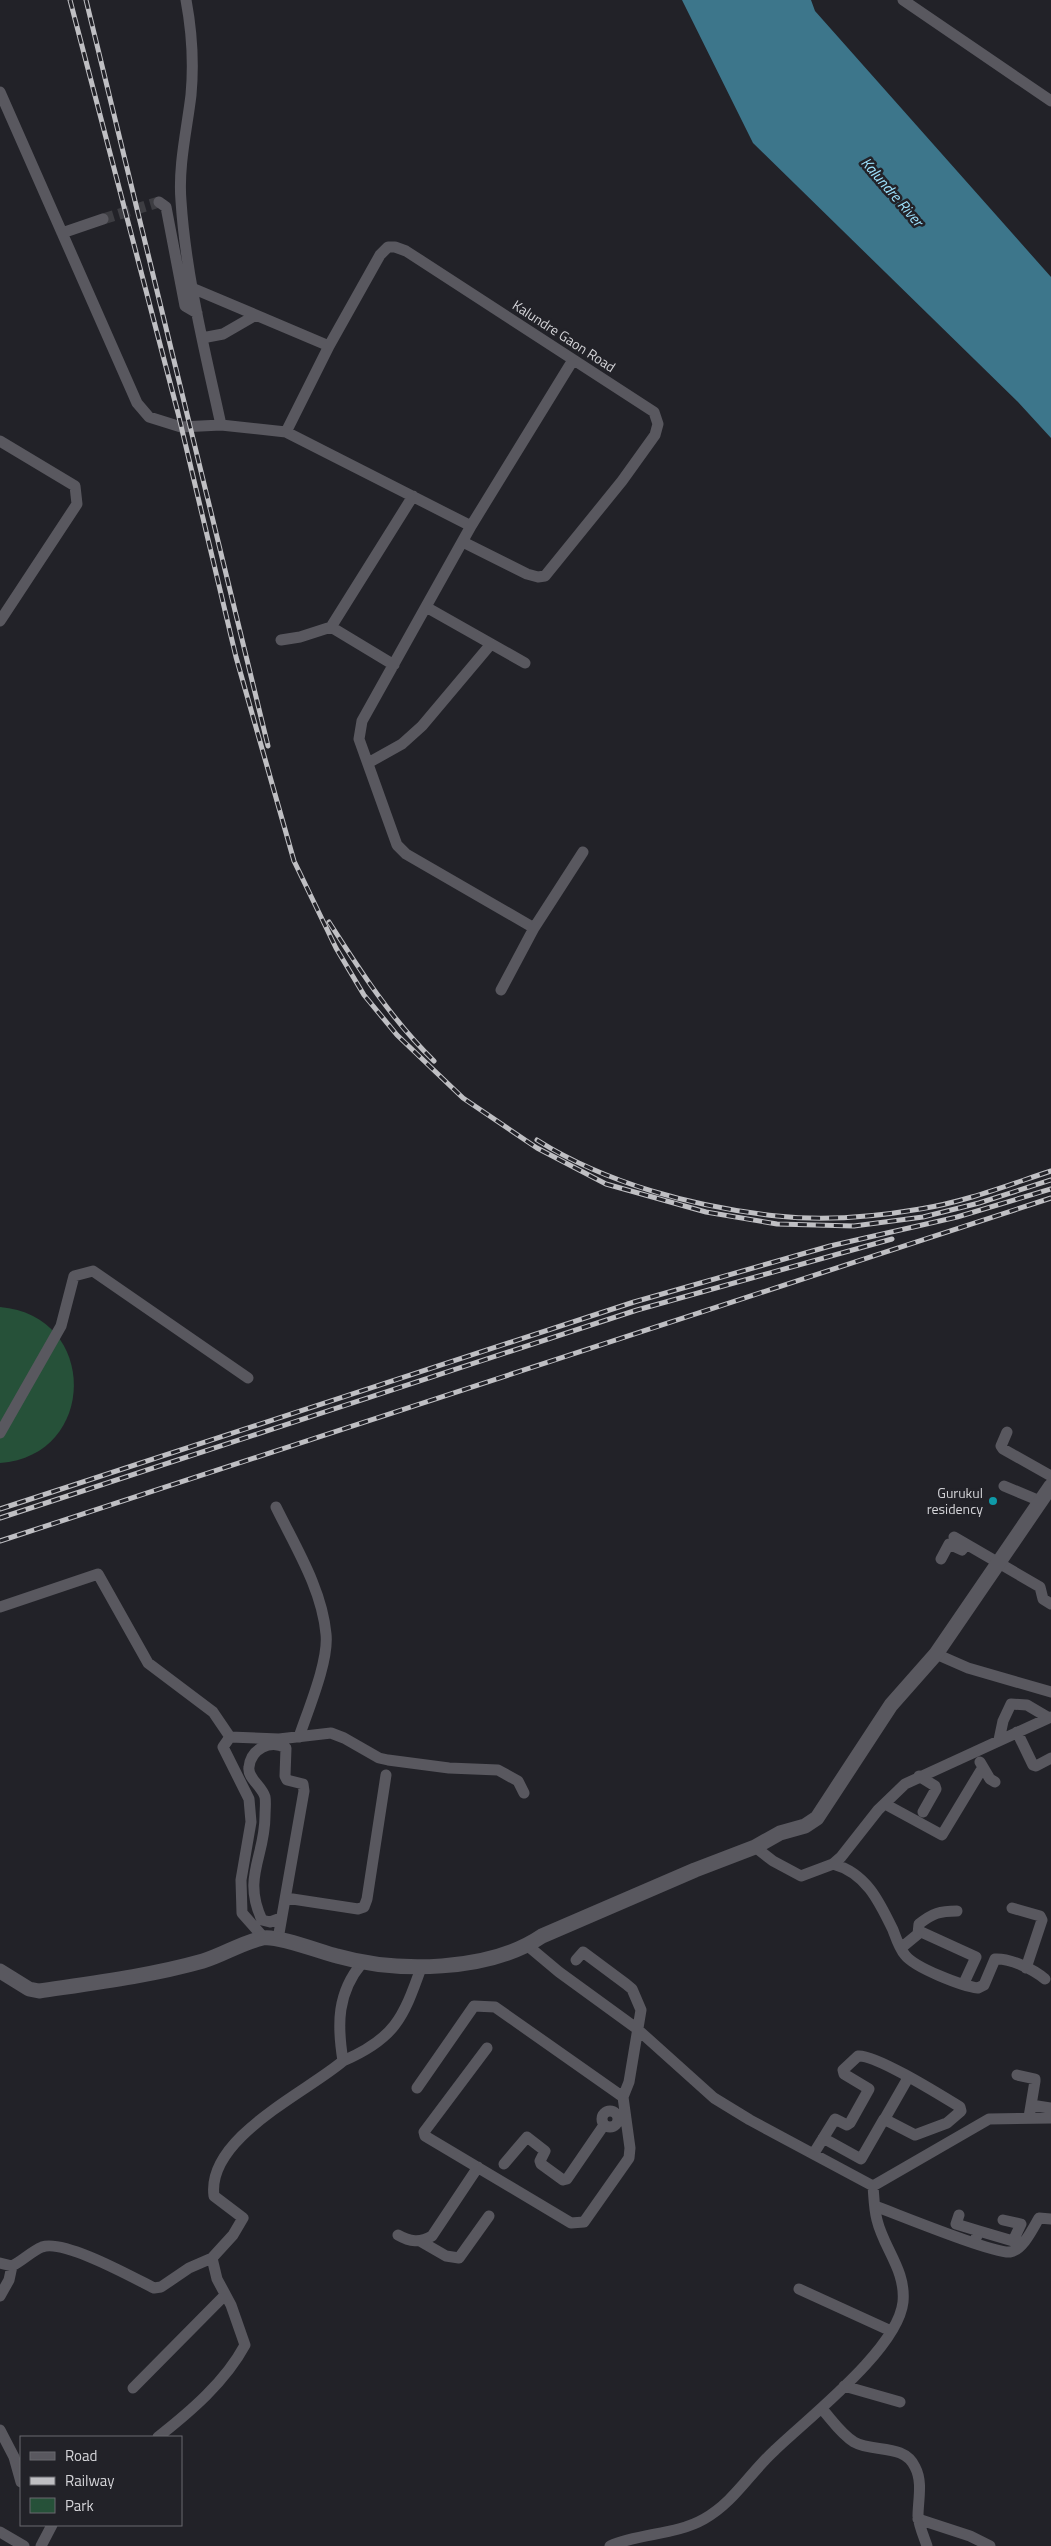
<svg xmlns="http://www.w3.org/2000/svg" width="1051" height="2546" font-family="'Titillium Web',sans-serif">
  <style>
    .green { fill: #265139 }
    .water { fill: #3d768b }
    .lines { fill: none; stroke-linecap: round; stroke-linejoin: round }
    .street-tunnel { stroke: #3d3d42; stroke-width: 11; stroke-dasharray: 11 5.5; stroke-linecap: butt }
    .street { stroke: #59585f; stroke-width: 11 }
    .secondary { stroke: #59585f; stroke-width: 15 }
    .rail-casing { stroke: #bfbfc3; stroke-width: 5 }
    .rail { stroke: #222228; stroke-width: 3; stroke-dasharray: 9; stroke-linecap: butt }
    .culture-dot { fill: #0f9aa8; stroke: #222228; stroke-width: 2 }
    .labels { text-anchor: middle; stroke-width: 5; stroke-linejoin: round; paint-order: stroke }
    .street-label { font-size: 14px; fill: #d4d4d8; stroke: #222228 }
    .poi-label { font-size: 14px; fill: #d4d4d8; stroke: #222228; text-anchor: end }
    .water-label { font-size: 15px; font-style: italic; fill: #9de2fd; stroke: #222228 }
  </style>
  <rect width="100%" height="100%" fill="#222228"/>
  <path class="green" d="M0,1307C99,1315 98,1456 0,1463Z"/>
  <path class="water" d="M682,0H811L815,11L1051,277V438L1018,402L753,143Z"/>
  <g class="lines">
    <path class="street-tunnel" d="M103,219L159,202"/>
    <path class="street" d="M186,0C192,32 194,62 191,95C187,129 178,166 181,201C186,277 205,351 221,425
      M903,0L1051,101
      M0,92L137,403L149,417L181,427L221,425L286,432L471,526L362,721L359,739L397,845L406,854L534,928
      M159,202L166,207L185,306L197,313
      M62,233L103,219
      M192,288L329,346
      M202,338L223,334L256,315
      M286,432L329,346L380,255L388,247H395L406,251L654,412L658,424L655,435L622,481L545,576L538,577L527,574L463,542
      M0,441L75,486L77,504L0,621
      M471,526L573,360
      M426,607L525,663
      M331,627L394,665
      M281,640L300,637L331,627L413,496
      M368,763L402,744L422,726L491,644
      M501,990L534,928L583,852
      M1007,1432L1001,1446L1003,1449L1051,1476
      M0,1433L61,1326L74,1276L93,1271L248,1378
      M1004,1486L1040,1501
      M276,1507C295,1546 322,1589 326,1634C329,1661 308,1710 299,1737
      M954,1537L1040,1587L1043,1599L1051,1604
      M941,1559L949,1544L962,1550L966,1544
      M0,1607L98,1574L148,1663L213,1712L230,1737
      M936,1654L968,1668L1051,1692
      M1017,1732L1033,1765L1036,1766L1051,1758
      M999,1740L1003,1721L1011,1704L1027,1705L1049,1718
      M980,1762L990,1779L995,1782
      M919,1776L935,1786L936,1789L923,1812
      M885,1804L942,1835L983,1767
      M755,1847L773,1861L801,1876L833,1864L841,1857L878,1810L905,1784L1051,1717
      M833,1864C866,1873 879,1901 893,1930C896,1938 899,1948 905,1955C915,1968 962,1986 978,1988L984,1985L995,1959C1010,1958 1033,1969 1045,1979
      M286,1898L358,1909L364,1907L367,1899L386,1775
      M1012,1908L1040,1916L1042,1920L1026,1968
      M919,1931L976,1957L964,1983
      M264,1938L242,1913L241,1880L251,1822L249,1799L223,1747L230,1737L279,1739L331,1733L344,1738L379,1758L388,1760L449,1768L498,1770L518,1781L524,1793
      M278,1939L304,1791L303,1784L287,1780L285,1776L286,1748C270,1739 251,1749 249,1767C247,1778 262,1786 265,1797C266,1802 265,1810 265,1816C265,1857 242,1877 262,1920L270,1922L281,1918
      M528,1946L559,1972L636,2028L714,2098L750,2120L873,2186C874,2197 874,2209 877,2220C884,2249 906,2270 903,2302C898,2349 808,2418 774,2451C749,2474 734,2502 704,2519C676,2535 640,2533 610,2546
      M901,1948L918,1934L919,1924C933,1913 940,1911 957,1911
      M487,2048L424,2132L425,2136L571,2223L584,2222L629,2158L630,2148L623,2097L629,2082L641,2010L632,1989L626,1984L583,1952L576,1960
      M343,2061C394,2039 403,2019 421,1968
      M1017,2075L1035,2079V2081L1029,2117
      M417,2088L474,2006L495,2007L623,2097
      M1031,2105L1051,2108
      M602 2119a8 8 0 1 1 16 0a8 8 0 1 1-16 0Z
      M884,2120L908,2078
      M814,2153L835,2119L847,2125L850,2123L869,2089L844,2074L843,2070L858,2056C875,2054 942,2096 960,2107L961,2111L947,2123L915,2135L884,2119L861,2159L823,2138
      M504,2164L527,2137L545,2151L540,2161L541,2164L563,2180L567,2179L604,2125
      M873,2186L989,2119L1051,2118
      M875,2206C897,2214 994,2254 1010,2252C1023,2250 1033,2228 1039,2218L1051,2219
      M959,2215L956,2224L979,2231L976,2238
      M979,2231L1013,2241L1021,2224L1003,2220
      M398,2235C410,2242 420,2243 432,2236L478,2167
      M420,2241L446,2256L459,2258L489,2216
      M0,2263L12,2266C22,2261 32,2251 42,2247C64,2239 132,2277 154,2288L161,2287L189,2268L212,2258
      M799,2289L891,2331
      M0,2296L9,2280L12,2266
      M844,2386L900,2402
      M133,2388L225,2295
      M822,2409C832,2420 841,2434 854,2442C873,2453 904,2443 915,2467C923,2482 918,2500 918,2516C919,2526 924,2537 927,2546
      M0,2430L14,2457L21,2482
      M158,2437C191,2411 225,2382 245,2345L231,2305L217,2279L212,2258L233,2235L243,2218L214,2196C206,2138 307,2092 343,2061C337,2024 337,1993 362,1963
      M918,2519L970,2536L990,2546
      M0,2532L24,2546
      M41,2546L52,2525"/>
    <path class="secondary" d="M0,1971L29,1989L39,1991C93,1983 150,1976 203,1961C223,1955 243,1942 263,1938C277,1935 321,1952 337,1956C397,1973 489,1972 542,1936L695,1870L755,1847L780,1833L805,1826L817,1818L891,1705L936,1654L1051,1486"/>
    <defs>
      <path id="rail" d="M70,0L178,413L236,657L294,861L336,948L364,995L397,1035L463,1098L537,1148L606,1184L706,1212L777,1224L854,1226L923,1217L979,1203L1051,1180
        M86,0L268,746
        M329,922C361,972 392,1020 434,1061
        M537,1140C607,1184 695,1207 777,1216C823,1221 874,1217 920,1209C965,1202 1008,1185 1051,1171
        M0,1509L634,1302L830,1246L957,1217L1051,1189
        M0,1518L637,1310L892,1239
        M0,1541L1051,1198"/>
    </defs>
    <use href="#rail" class="rail-casing"/>
    <use href="#rail" class="rail"/>
  </g>
  <circle class="culture-dot" cx="993" cy="1501" r="5"/>
  <g class="labels">
    <g class="street-label">
      <text transform="translate(564 336) rotate(33)" y="5">Kalundre Gaon Road</text>
    </g>
    <g class="poi-label">
      <text x="983" y="1498">Gurukul<tspan x="983" dy="16">residency</tspan></text>
    </g>
    <g class="water-label">
      <text transform="translate(892 192) rotate(49)" y="5">Kalundre River</text>
    </g>
  </g>
  <rect x="20" y="2436" width="162" height="90" fill="#222228" stroke="#69696e"/>
  <rect x="30" y="2452" width="25" height="8" fill="#59585f" stroke="#69696e"/>
  <text x="65" y="2461" font-size="15" fill="#d4d4d8">Road</text>
  <rect x="30" y="2477" width="25" height="8" fill="#bfbfc3" stroke="#69696e"/>
  <text x="65" y="2486" font-size="15" fill="#d4d4d8">Railway</text>
  <rect x="30" y="2498" width="25" height="15" fill="#265139" stroke="#69696e"/>
  <text x="65" y="2511" font-size="15" fill="#d4d4d8">Park</text>
</svg>
